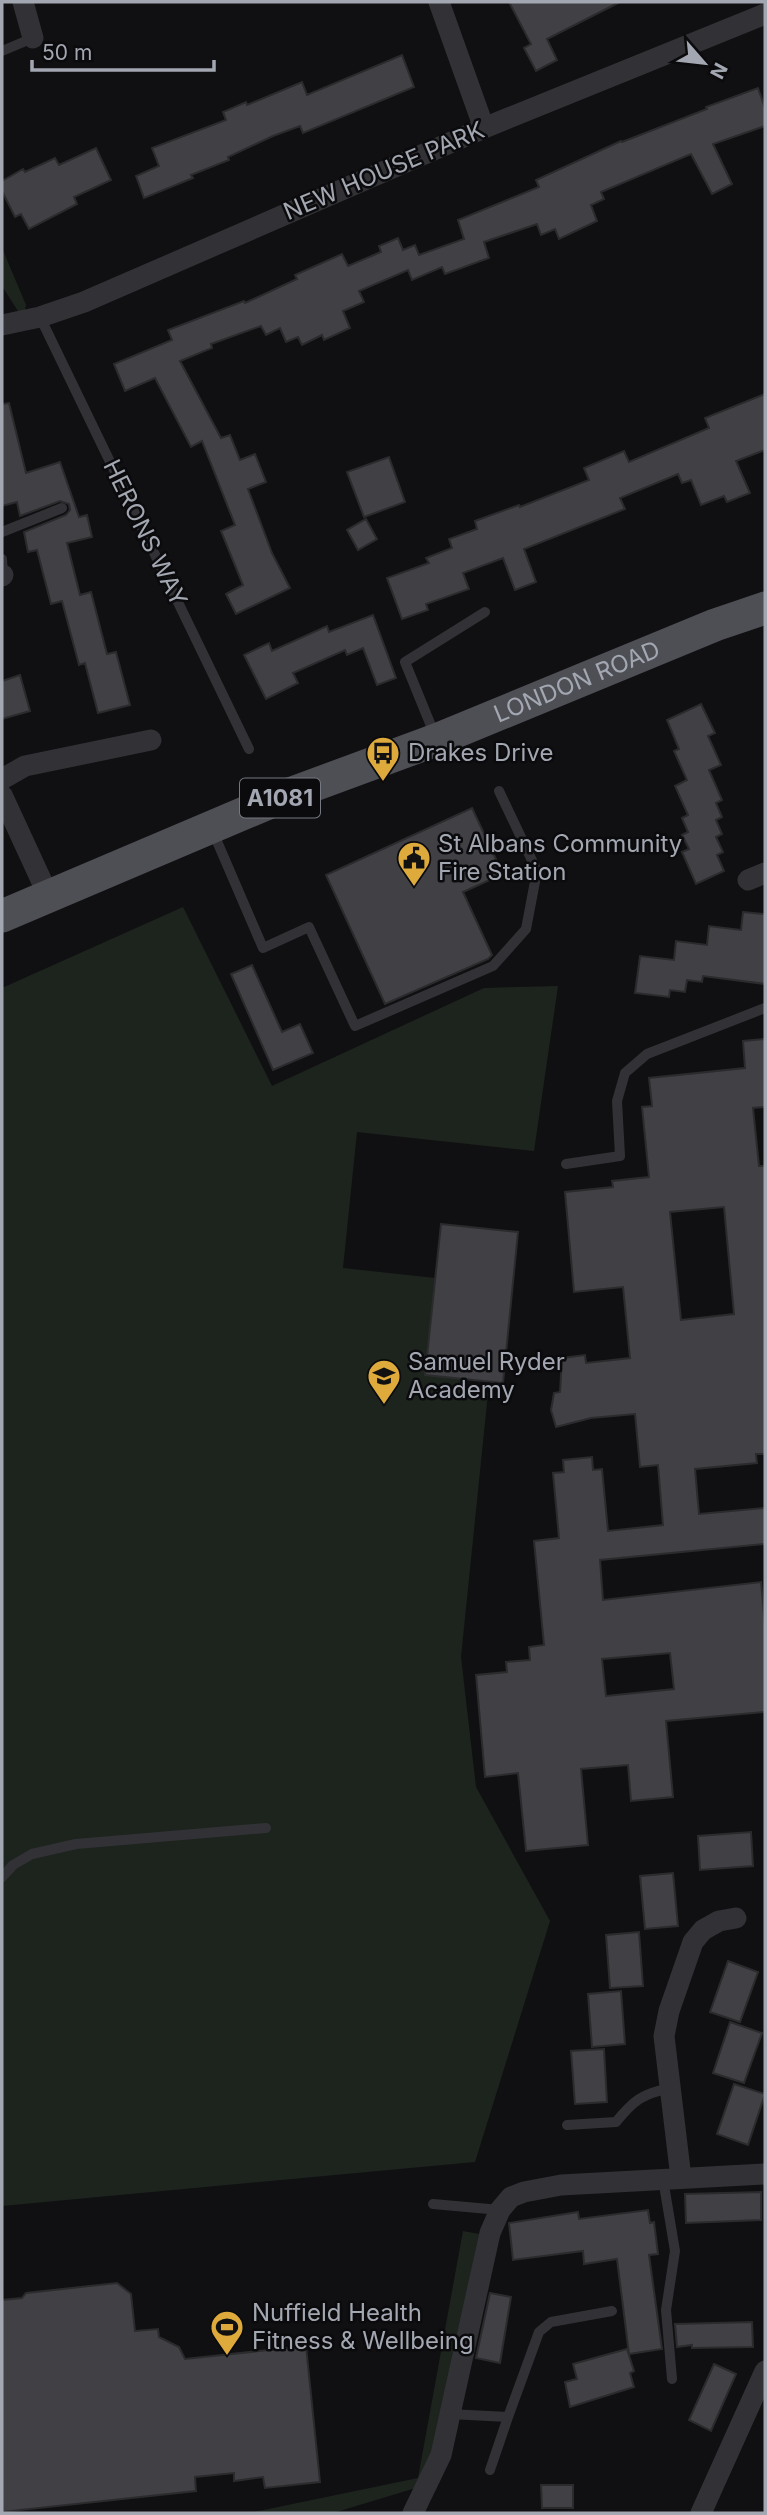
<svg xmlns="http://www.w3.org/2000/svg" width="767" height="2515" font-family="Inter,sans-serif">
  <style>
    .green { fill: #1d241e }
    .building { fill: #404045; stroke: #2b2b2d; stroke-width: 2; fill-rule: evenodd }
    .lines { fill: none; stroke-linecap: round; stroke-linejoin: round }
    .service { stroke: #323236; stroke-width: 10 }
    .minor { stroke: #323236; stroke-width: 21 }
    .primary { stroke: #4e4f55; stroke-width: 33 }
    .labels { text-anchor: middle; stroke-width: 5; stroke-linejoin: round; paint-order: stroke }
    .shield { fill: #0b0b0d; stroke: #757880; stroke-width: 2 }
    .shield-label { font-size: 23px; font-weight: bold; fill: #a3a7b1 }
    .street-label { font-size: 24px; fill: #a3a7b1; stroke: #0b0b0d }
    .poi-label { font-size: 24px; fill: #a3a7b1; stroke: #0b0b0d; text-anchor: start }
  </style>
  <rect width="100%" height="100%" fill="#101012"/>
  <path class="green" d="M2,248L26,305L23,319L2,286Z
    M183,907L272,1086L484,988L558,986L534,1151L357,1132L343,1268L435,1278L426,1375L463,1379L461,1390L488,1393L461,1657L476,1787L550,1921L475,2162L2,2206V988Z
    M463,2231L479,2234L432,2465L419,2487L333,2513H249L418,2478Z"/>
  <path class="building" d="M509,2H620L547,39L557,60L536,71L524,48L531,44Z
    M402,55L414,87L303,133L300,126L273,136L228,157L229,160L191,175L193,178L144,198L136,176L159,166L152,148L226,120L223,112L246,102L247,105L302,82L307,95Z
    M758,88L765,108V126L713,144L732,184L712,194L691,154L601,192L604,199L591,205L597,221L559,239L555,229L541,235L537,224L484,242L489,258L445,274L442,267L412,280L408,270L359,291L364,302L343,311L350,328L324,340L322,335L302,345L298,337L286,342L280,328L266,335L261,326L211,344L212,348L180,361L221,438L230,435L240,460L255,454L266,482L248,489L272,553L290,588L236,614L226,594L243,585L221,531L235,525L202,441L191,447L155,378L125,391L114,364L172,340L168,330L244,301L245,303L297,279L295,275L342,254L348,266L381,252L379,246L398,238L403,250L415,245L419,255L464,239L458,220L539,187L536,180L621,141L622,142L707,109L706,107Z
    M96,148L111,180L74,197L77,204L29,229L21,214L15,217L2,191V181L23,169L25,172L55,158L59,165Z
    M765,394V450L736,461L750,493L727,502L724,496L701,505L691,480L682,483L678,474L620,498L625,509L524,549L536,582L515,590L503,558L463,573L469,589L426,604L428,610L402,619L387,578L429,563L426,558L452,548L449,539L477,529L475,521L519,505L520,507L589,480L584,468L624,451L629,462L709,428L705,418Z
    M9,403L26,473L60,462L79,517L87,515L92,537L67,543L80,595L91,592L107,654L116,652L130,705L98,713L85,663L79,665L62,601L51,604L37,550L28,552L24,532L66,515L70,510L69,504L60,501L20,516L17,502L2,506V404Z
    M389,457L405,502L364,517L347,472Z
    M366,519L377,539L358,550L347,530Z
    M373,615L396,678L377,685L363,648L347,655L345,650L293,673L298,683L266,699L244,655L269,643L272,651L327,626L329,632Z
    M20,675L30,711L2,719V681Z
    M701,704L715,733L708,736L721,765L709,770L722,800L716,803L722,817L716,820L722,834L716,837L723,852L717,855L724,871L696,884L682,852L689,849L682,835L688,832L682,818L688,815L675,786L687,780L674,751L679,749L667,720Z
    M472,808L503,874L463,892L492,955L488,959L385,1004L326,875Z
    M743,912L765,914V984L703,976L702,982L687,980L685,992L670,990L669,997L635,993L640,956L674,960L676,941L707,945L709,926L741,930Z
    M252,965L282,1032L300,1024L313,1053L273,1070L231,974Z
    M765,1039V1107L753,1108L759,1166H765V1454H756L757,1463L695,1469L699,1514L765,1508V1544L600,1560L603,1600L761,1582L765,1625V1712L666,1721L673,1797L631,1801L628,1765L581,1769L588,1845L526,1851L518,1773L485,1777L476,1675L507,1672L506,1662L530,1660L529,1647L544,1645L534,1541L559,1538L553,1473L564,1472L563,1460L592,1457L593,1470L602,1469L608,1531L663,1525L658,1465L640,1467L635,1414L591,1418L556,1427L551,1410L554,1393L560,1392L562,1358L585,1355L586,1363L630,1358L623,1287L574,1292L565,1192L613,1187L612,1181L649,1177L642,1107L652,1106L649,1078L745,1068L743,1041ZM724,1207L734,1314L681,1320L670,1212ZM670,1653L674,1689L606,1696L602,1659Z
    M441,1224L518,1232L503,1383L425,1375Z
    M751,1832L753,1866L700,1870L698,1836Z
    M673,1873L678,1926L645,1929L640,1876Z
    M639,1932L643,1986L610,1988L606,1935Z
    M728,1961L758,1972L740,2022L710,2012Z
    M621,1991L625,2044L592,2047L588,1994Z
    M730,2022L762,2033L744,2083L713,2073Z
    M604,2049L607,2102L575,2104L571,2051Z
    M734,2084L765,2094L748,2145L717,2134Z
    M761,2192V2220L686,2223L685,2194Z
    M648,2210L650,2223L654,2222L658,2254L649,2255L662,2349L629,2354L617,2259L584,2264L583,2251L513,2260L509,2223L578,2212L579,2219Z
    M117,2283L131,2294L135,2331L158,2329L159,2337L179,2347L185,2359L306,2346L320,2482L265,2488L263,2477L234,2481V2473L195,2477L196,2491L2,2512V2300L22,2298L26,2293Z
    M490,2293L511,2297L500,2363L476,2358Z
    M752,2322L753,2347L692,2348V2345L677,2347L675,2324Z
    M627,2349L634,2371L630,2373L634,2387L570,2407L565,2382L577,2379L573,2364Z
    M714,2364L736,2374L711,2431L689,2420Z
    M541,2485H573V2508H542Z"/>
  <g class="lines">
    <path class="service" d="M2,51L33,38
      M40,317L249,749
      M2,532L62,508
      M2,559L3,575
      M436,738L405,662L485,612
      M213,832L263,948L309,927L355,1026L493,966L526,929L537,871L499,791
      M566,1164L620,1156L617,1101L625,1073L647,1054L765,1008
      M2,1877L13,1865L32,1854L76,1844L266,1828
      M567,2125L616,2122C634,2100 642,2094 670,2088
      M663,2179L675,2251L666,2310L672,2379
      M433,2204L500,2210
      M449,2414L508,2417L539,2332L551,2322L612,2311
      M490,2470L508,2417"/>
    <path class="minor" d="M23,2L33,38
      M439,2L484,128
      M2,325L40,317L84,302L484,128L765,14
      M2,576L3,575
      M2,779L25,766L151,740
      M2,795L49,897
      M748,880L765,873
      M681,2178L664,2036L669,2011L693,1942L703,1930L719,1921L736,1918
      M413,2513L441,2455L490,2233L500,2210L511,2197L524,2192L561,2185L765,2174
      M701,2513L765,2371"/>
    <path class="primary" id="s1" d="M2,916L287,795L436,740L715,625L765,608"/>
  </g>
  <defs>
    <symbol id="bus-pin" viewBox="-11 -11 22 30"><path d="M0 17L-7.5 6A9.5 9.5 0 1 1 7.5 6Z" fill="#deaa3c" stroke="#0b0b0d"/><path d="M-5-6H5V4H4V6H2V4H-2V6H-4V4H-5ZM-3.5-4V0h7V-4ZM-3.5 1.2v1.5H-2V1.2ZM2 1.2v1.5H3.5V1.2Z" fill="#111"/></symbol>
    <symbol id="civic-pin" viewBox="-11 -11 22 30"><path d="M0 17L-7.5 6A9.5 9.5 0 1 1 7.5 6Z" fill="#deaa3c" stroke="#0b0b0d"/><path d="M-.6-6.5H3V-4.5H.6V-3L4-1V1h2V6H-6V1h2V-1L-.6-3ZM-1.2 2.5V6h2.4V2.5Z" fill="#111"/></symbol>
    <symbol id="school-pin" viewBox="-11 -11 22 30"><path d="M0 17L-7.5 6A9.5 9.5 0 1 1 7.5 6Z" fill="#deaa3c" stroke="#0b0b0d"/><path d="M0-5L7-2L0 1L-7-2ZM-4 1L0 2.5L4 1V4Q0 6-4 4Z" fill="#111"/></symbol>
    <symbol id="stadium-pin" viewBox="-11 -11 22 30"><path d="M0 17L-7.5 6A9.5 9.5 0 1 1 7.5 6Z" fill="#deaa3c" stroke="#0b0b0d"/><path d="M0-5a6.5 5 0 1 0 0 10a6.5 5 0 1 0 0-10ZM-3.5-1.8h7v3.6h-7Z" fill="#111"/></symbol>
  </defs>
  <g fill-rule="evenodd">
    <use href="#bus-pin" x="364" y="734" width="38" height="52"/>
    <use href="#civic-pin" x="395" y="839" width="38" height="52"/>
    <use href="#school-pin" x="365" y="1357" width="38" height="52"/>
    <use href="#stadium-pin" x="208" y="2308" width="38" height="52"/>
  </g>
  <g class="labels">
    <rect class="shield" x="240" y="778.5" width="80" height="39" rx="5"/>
    <g class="shield-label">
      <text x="280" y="806">A1081</text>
    </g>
    <g class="street-label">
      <text transform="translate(384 171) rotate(-23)" y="8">NEW HOUSE PARK</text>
      <text transform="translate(145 533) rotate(64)" y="8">HERONS WAY</text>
      <text dy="8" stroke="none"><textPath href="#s1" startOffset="621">LONDON ROAD</textPath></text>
    </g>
    <g class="poi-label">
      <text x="408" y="761">Drakes Drive</text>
      <text x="438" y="852">St Albans Community<tspan x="438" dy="28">Fire Station</tspan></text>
      <text x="408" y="1370">Samuel Ryder<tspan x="408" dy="28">Academy</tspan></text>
      <text x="252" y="2321">Nuffield Health<tspan x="252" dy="28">Fitness &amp; Wellbeing</tspan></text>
    </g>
  </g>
  <rect width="767" height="2515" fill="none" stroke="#a3a7b1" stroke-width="7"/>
  <g transform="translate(704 63) rotate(118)" stroke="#0b0b0d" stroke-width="5" paint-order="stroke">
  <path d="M0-5L12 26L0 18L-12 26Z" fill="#a3a7b1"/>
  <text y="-10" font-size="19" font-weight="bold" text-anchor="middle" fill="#a3a7b1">N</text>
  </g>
  <path d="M32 60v10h182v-10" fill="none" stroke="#a3a7b1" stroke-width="3.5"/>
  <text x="42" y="60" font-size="21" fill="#a3a7b1" stroke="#0b0b0d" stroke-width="5" paint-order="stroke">50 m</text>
</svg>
